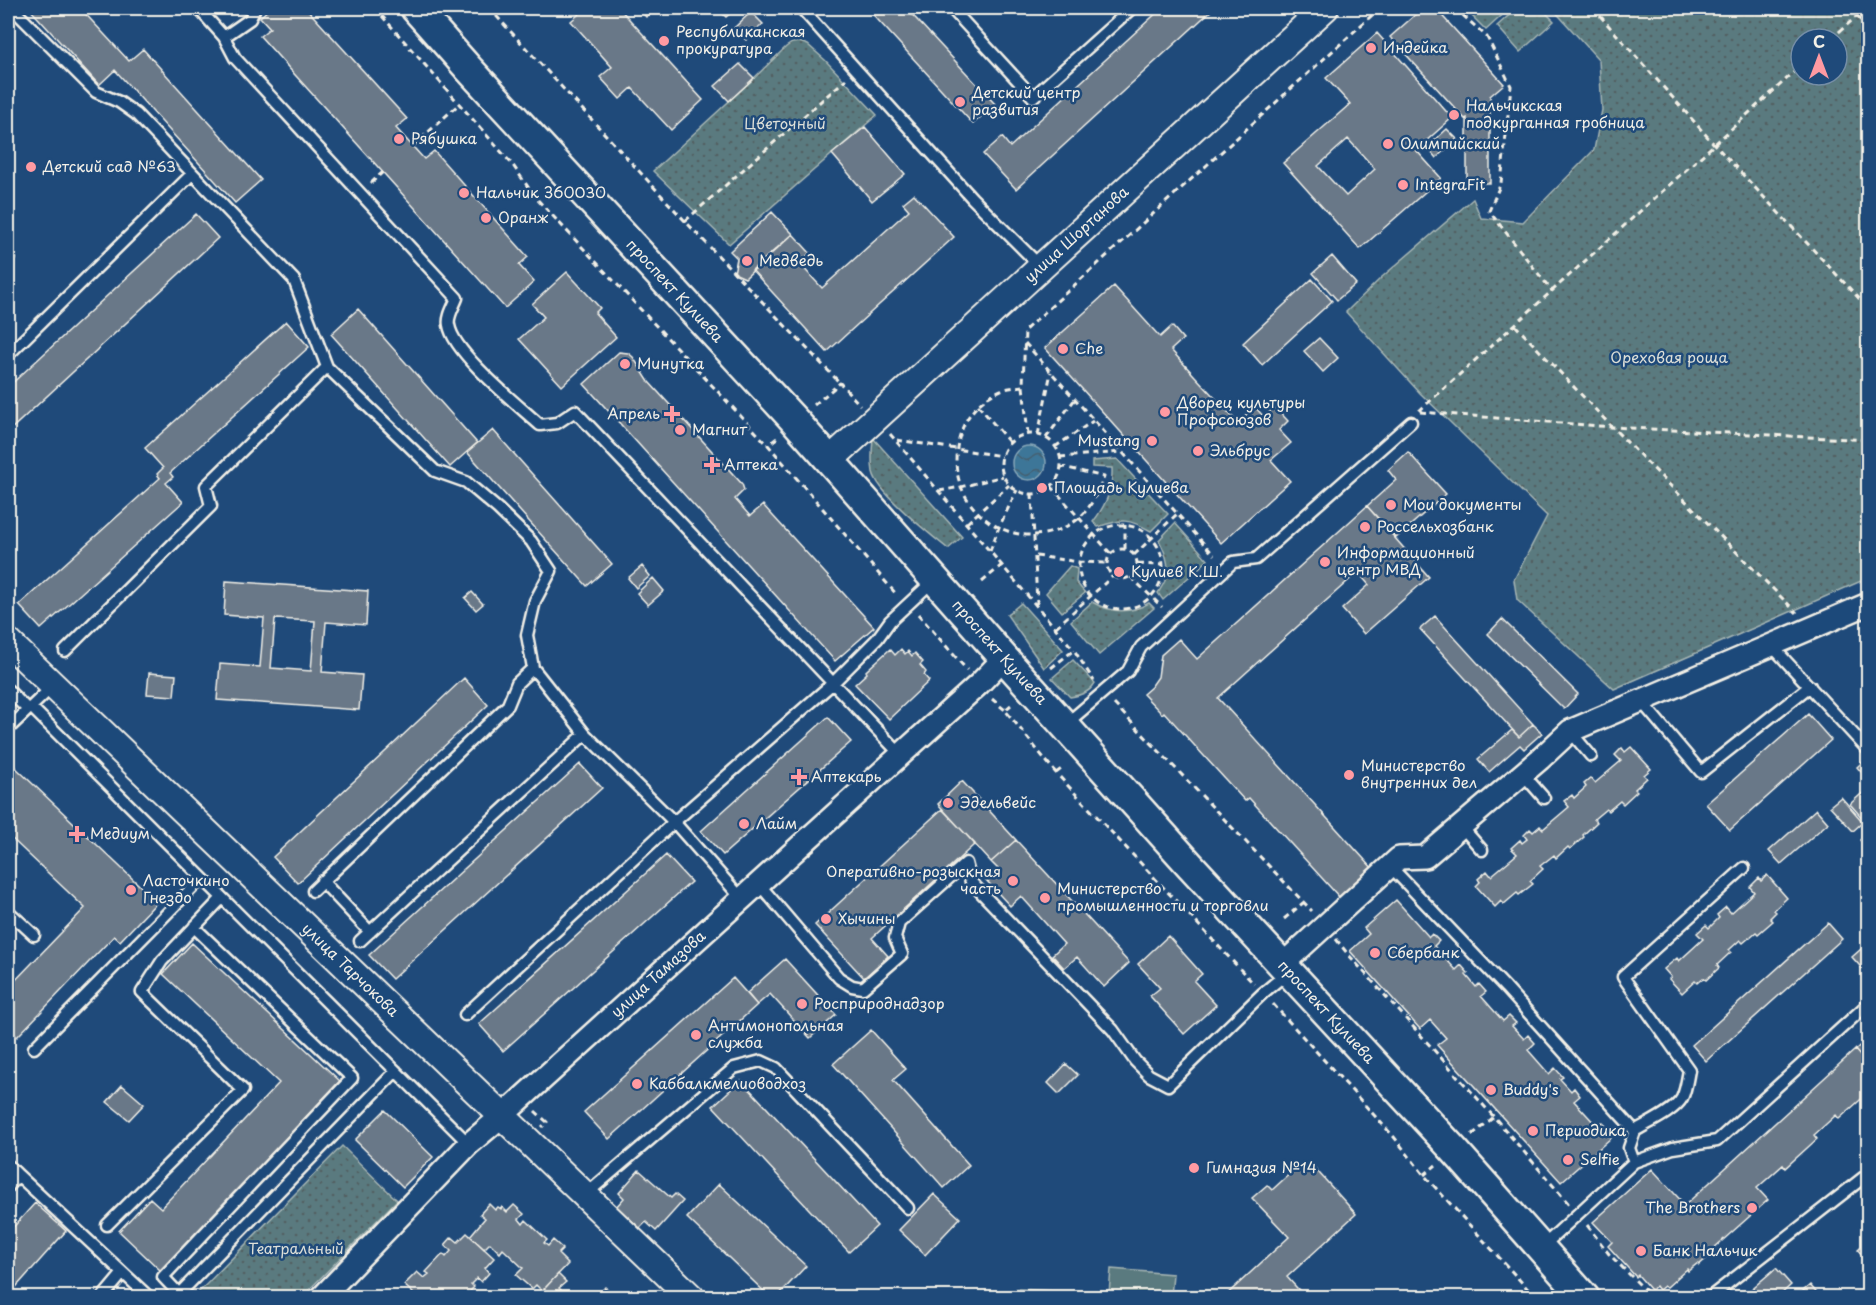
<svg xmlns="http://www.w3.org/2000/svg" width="1876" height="1305" font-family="'Playpen Sans',sans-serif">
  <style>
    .green { fill: url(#green-dots); stroke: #a7b6b4; stroke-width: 1.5; fill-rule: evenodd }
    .pitch { fill: #5a7a7f; stroke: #a7b6b4; stroke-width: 1.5 }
    .water { fill: url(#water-waves); stroke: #87a7b8; stroke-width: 1.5 }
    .building { fill: #697888; stroke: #f4f1e8; stroke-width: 1.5; fill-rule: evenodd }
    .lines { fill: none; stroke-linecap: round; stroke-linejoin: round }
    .service-casing { stroke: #f4f1e8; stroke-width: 15 }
    .minor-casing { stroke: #f4f1e8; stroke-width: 26 }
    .tertiary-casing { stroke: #f4f1e8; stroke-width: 30 }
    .secondary-casing { stroke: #f4f1e8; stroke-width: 33 }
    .path { stroke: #f4f1e8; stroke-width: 3; stroke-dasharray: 6 4.5; stroke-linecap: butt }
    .service { stroke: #1f4a7a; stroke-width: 10 }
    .minor { stroke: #1f4a7a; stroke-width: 21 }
    .tertiary { stroke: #1f4a7a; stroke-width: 26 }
    .secondary { stroke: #1f4a7a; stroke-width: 28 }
    .poi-dot { fill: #ff9aa2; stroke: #1f4a7a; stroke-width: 2 }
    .labels { text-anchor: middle; stroke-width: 5; stroke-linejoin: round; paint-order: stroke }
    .poi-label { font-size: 15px; fill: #f4f1e8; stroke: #1f4a7a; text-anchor: start }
    .park-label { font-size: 15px; fill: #dddfd8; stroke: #1f4a7a }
    .street-label { font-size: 15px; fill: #f4f1e8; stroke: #1f4a7a }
  </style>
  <defs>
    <pattern id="green-dots" width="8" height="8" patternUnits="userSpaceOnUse" patternTransform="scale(1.5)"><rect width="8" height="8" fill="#5a7a7f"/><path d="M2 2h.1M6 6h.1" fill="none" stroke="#526162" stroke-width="1.8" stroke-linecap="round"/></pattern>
    <pattern id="water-waves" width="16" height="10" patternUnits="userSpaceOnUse" patternTransform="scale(1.5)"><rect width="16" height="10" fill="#3e7698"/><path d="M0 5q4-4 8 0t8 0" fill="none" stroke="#445f6f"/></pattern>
  </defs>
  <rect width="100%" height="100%" fill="#1f4a7a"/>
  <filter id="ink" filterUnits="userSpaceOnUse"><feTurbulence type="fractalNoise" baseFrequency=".0167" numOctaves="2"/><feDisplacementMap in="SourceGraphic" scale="12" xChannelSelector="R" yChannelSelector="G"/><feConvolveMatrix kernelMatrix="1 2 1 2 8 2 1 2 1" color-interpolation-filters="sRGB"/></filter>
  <g filter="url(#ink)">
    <path class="green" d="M1464,8H1510L1486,30Z
      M1517,8H1541L1554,21L1520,52L1497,26Z
      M1552,8H1868V578L1614,689L1517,600L1514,580L1547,516L1420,393L1346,312L1382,277L1473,199L1481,218L1523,222L1594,150L1602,110L1599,60ZM1801,39H1837V75H1801Z
      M799,42L808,45L825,60L877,115L729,244L653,171L750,82L786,47L792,43Z
      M873,438L962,537L948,549C930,534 878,494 873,472C871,461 872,449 873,438Z
      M1117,459L1168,514L1151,531C1128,518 1122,519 1098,527L1093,522C1106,505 1113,489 1112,468L1092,467V461Z
      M1175,523L1208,560L1163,600L1158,593C1161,588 1166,581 1167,575C1170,563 1164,550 1159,540Z
      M1070,566L1077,569L1076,582L1085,593L1062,612L1046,593Z
      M1092,602C1111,613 1130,614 1149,603L1154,608L1099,655L1071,621Z
      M1021,603L1063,650L1044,668L1007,615Z
      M1073,660L1095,683C1089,693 1081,695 1070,697L1052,678Z
      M342,1146L397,1200L302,1297H194Z"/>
    <path class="pitch" d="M1111,1269L1173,1274L1171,1297L1109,1294Z
      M1016,1289L1096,1293L1095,1297H1015Z"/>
    <path class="water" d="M1012 463a17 17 0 1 1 34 0a17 17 0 1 1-34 0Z"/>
    <path class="building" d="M29,8H80L129,61L143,49L261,180L235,203L115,70L99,85Z
      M270,8H306L407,119L396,128L424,159L434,151L528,257L519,265L534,282L505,308L260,36L270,28L260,17Z
      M586,8H620H619L703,100L671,130L632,88L620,99L600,77L612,67L571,21Z
      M638,8H656L646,17Z
      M717,8H736L726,17Z
      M867,8H906L995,104L973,124Z
      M1162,8H1214L1016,189L983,154L1002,137L1010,147Z
      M1423,8H1435L1504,84L1490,96V183H1467V118L1465,119L1390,37Z
      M751,12L763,24L746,40L734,28Z
      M1377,33L1452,118L1416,150L1441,178L1360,249L1283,163L1350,104L1326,78ZM1348,139L1375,169L1346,196L1318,166Z
      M740,64L754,78L729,101L715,86Z
      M865,127L905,174L872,201L832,154Z
      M1447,129L1457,139L1436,158L1427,147Z
      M914,194L954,237L827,352L752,270L793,234L810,253L799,263L822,288L909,210L903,203Z
      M772,212L793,234L745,278L734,273L737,258L730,251Z
      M196,214L218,238L8,432V387Z
      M8,250L16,259L8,267Z
      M1332,256L1356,284L1337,300L1313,273Z
      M567,272L600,308L595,313L616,337L562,386L519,339L544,317L532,304Z
      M1312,279L1332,301L1262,365L1243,343Z
      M1114,286L1160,337L1172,326L1183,339L1171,350L1238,423L1255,407L1264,417L1275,407L1288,421L1279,430L1291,443L1271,460L1290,481L1221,543L1045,348Z
      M358,309L477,443L450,467L331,334Z
      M286,321L309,347L170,473L173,477L166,483L183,502L41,629L19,605L160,478L157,474L163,468L145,448Z
      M1319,338L1338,358L1323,372L1304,351Z
      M619,352L628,353L633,357L649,382L742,484L744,490L735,499L750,516L763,505L874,627L835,661L584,384Z
      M493,430L612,564L587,586L467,452Z
      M1408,452L1446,494L1396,538L1367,506L1396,480L1388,470Z
      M1367,506L1429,577L1364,634L1342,609L1369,585L1358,572L1218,698L1374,870L1341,899L1249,798L1245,801L1164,712L1162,714L1143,694L1151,687L1158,677L1161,655L1179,639L1197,659Z
      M642,566L650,576L636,588L628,578Z
      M653,578L664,591L648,605L637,593Z
      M226,581L368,591L366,625L326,622L322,672L362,675L359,710L217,700L220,664L260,667L264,618L224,615ZM275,619L315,621L311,671L271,668Z
      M472,592L483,604L476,610L465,598Z
      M1435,616L1533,724L1519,737L1420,629Z
      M1502,619L1578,694L1564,709L1488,634Z
      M890,649L895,655L901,649L905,654L908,651L912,656L915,653L923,662L920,665L926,672L924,675L929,681L889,719L855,684L867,673L866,671Z
      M149,673L176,675L174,696L147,694Z
      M464,678L488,705L298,883L273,857Z
      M1808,714L1831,740L1730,830L1706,804Z
      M828,717L851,742L723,855L701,831Z
      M1533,724L1542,733L1524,749L1520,745L1489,772L1478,759L1512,730L1519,737Z
      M1631,747L1651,769L1644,775L1647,778L1635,789L1637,791L1623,804L1620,801L1608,811L1606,809L1594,819L1597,822L1583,835L1584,837L1570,849L1568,847L1556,858L1554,855L1540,866L1543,869L1530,881L1533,884L1519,895L1517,893L1504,904L1501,901L1495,907L1476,886L1480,882L1478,879L1487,871L1491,876L1517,854L1511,848L1520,840L1522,843L1527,839L1524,835L1530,829L1533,832L1540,826L1543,829L1569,807L1564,801L1572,795L1574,798L1586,787L1584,784L1591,778L1595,783L1621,761L1615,755L1622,748L1625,752Z
      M1868,757V780L1857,767Z
      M580,764L602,788L392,979L369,955Z
      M14,766L157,902L120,941L114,936L17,1037L8,1028V988L85,908L8,835V773Z
      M962,781L1016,840L991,862L938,804Z
      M1868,788V816L1864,820L1850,804Z
      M1841,797L1863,822L1853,831L1830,806Z
      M942,809L975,844L872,938L888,956L864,978L815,925Z
      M1816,809L1828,823L1781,864L1769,851Z
      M1868,832V849L1860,840Z
      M1016,840L1129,963L1104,987L1077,957L1064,968L1052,955L1064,944L1021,896L1010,906L986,880L998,869L991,862Z
      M666,855L691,882L503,1051L479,1024Z
      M1767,875L1787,898L1774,910L1776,912L1770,918L1773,921L1758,934L1756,932L1743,943L1740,940L1729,950L1731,952L1717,965L1719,968L1706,980L1703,978L1697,983L1695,981L1682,993L1669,979L1671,977L1664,969L1677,958L1679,961L1703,939L1697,933L1706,925L1709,928L1719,918L1717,915L1726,907L1731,913L1754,892L1750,887L1759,878L1761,881Z
      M1396,900L1429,937L1432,934L1439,941L1434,946L1456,970L1461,965L1468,973L1466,975L1476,987L1479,984L1486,992L1481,996L1503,1021L1509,1016L1516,1023L1512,1026L1524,1039L1528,1035L1535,1043L1528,1050L1549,1074L1555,1068L1563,1077L1560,1079L1571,1091L1574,1088L1580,1096L1574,1101L1597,1126L1602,1122L1609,1129L1606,1132L1611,1138L1561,1182L1437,1045L1446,1038L1430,1020L1420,1029L1350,951L1369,934L1364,928Z
      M1828,923L1842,939L1706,1061L1692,1045Z
      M1168,936L1202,974L1194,981L1216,1005L1184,1034L1150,996L1160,988L1138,964Z
      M192,943L340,1081L161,1271L119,1231L150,1198L161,1208L279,1083L163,974Z
      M1868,943V972L1867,974L1852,957Z
      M785,959L836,1015L810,1038L770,994L757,1005L747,993Z
      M733,978L757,1005L609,1139L584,1112Z
      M871,1030L906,1069L893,1080L969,1165L944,1188L833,1064Z
      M1868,1038V1065L1855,1050Z
      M1855,1050L1868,1065V1093L1839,1119L1836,1115L1814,1135L1817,1139L1785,1168L1783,1165L1757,1188L1768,1200L1713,1249L1715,1251L1699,1265L1698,1263L1688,1271L1687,1269L1666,1288L1664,1286L1659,1290L1656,1286L1651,1290L1638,1275L1636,1277L1608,1246L1612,1242L1593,1222L1652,1169L1685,1205Z
      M1066,1064L1078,1075L1059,1094L1048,1083Z
      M741,1080L877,1226L849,1252L713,1106Z
      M122,1085L144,1104L129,1120L107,1102Z
      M385,1110L433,1157L403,1187L355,1140Z
      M1310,1163L1356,1214L1287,1277L1306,1298H1223L1289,1237L1252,1198L1267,1185L1272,1190L1296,1168L1300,1172Z
      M639,1170L671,1198L675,1194L683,1201L656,1231L646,1222L640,1228L616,1207L624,1198L619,1193Z
      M719,1184L806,1266L776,1298H771L687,1218Z
      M934,1194L960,1218L925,1255L899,1230Z
      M35,1203L66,1231L8,1296V1233Z
      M489,1204L495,1210L498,1207L501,1209L502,1207L507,1212L514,1205L524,1214L519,1219L523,1224L526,1220L547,1240L544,1243L548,1246L553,1240L563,1249L558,1254L568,1264L542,1291L536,1285L532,1289L516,1275L523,1268L503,1249L500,1253L490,1243L484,1249L470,1236L485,1218L480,1214Z
      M467,1233L494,1258L485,1268L489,1273L481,1282L477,1278L471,1284L474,1287L464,1298H408L413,1293L404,1285L417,1272L424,1278L429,1274L426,1272L443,1254L446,1257L451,1251L445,1245L452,1237L458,1242Z
      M1868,1241V1262L1858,1250Z
      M1776,1268L1791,1285L1777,1298H1741Z
      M558,1274L566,1282L559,1288L569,1298H536Z
      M1810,1285L1821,1298H1797L1796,1297Z
      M605,1287L616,1296L618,1294L623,1298H595Z"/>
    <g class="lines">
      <defs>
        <path id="service" d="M12,8L96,92L119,102L136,114L294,280L327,367
          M198,8L224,37L250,19L255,8
          M801,8L972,198L1041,267
          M951,8L1033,97L1132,8
          M224,37L235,58L457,298C454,306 447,317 449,325C453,353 517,404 540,425L557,423L575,411L901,755
          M8,355L192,174
          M1772,646L1868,750
          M65,651L211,506L206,486L327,367L435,471L466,482L498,509L531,541L551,571L535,601L527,635L533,668L585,734L674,822L742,899
          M8,690L28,710
          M1641,701L1701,772L1810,686
          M31,707L469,1144
          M1066,724L1128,671L1141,647L1233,562L1256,559L1411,422
          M8,729L53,686
          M1570,731L1591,756
          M1523,774L1544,798
          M1461,826L1482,850
          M1390,866L1506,988L1635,1131C1648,1123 1675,1111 1682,1098C1686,1090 1687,1080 1689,1070L1623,977L1744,868
          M322,881L370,932
          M759,884L839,978L852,986L863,988L902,954L895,938L899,923L966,863L971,882L1113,1030L1135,1061L1149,1075L1168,1085L1263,993L1287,973
          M313,891L508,705L517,683L533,668
          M8,911L34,935
          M194,927L352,1078L163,1277L179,1294L396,1071
          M360,941L585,734
          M465,1015L674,822L833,683L877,639L890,621L933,581
          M34,1048L202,878
          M1634,1162L1629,1148L1635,1131
          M8,1165L18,1175L8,1187
          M18,1175L150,1298
          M584,1196L734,1068L761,1061L776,1068L908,1208
          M107,1225L243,1090L142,992L162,961L222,898
          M1541,1248L1634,1162L1673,1148L1717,1141L1868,1004
          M102,1298L123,1273
          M1709,1298L1868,1174"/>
        <g id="minor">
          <path d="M1283,964L1399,858L1425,857L1540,759L1570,731L1868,604"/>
          <path id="s1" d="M321,1298L469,1144L502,1116L979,684L1004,658"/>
        </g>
        <g id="tertiary">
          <path id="s2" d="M830,460L1325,8"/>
          <path id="s3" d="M8,642L692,1298"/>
        </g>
        <g id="secondary">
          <path id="s4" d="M415,8L469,69L795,421L1004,658L1190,865L1454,1150L1585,1298"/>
        </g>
      </defs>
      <use href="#service" class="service-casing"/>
      <use href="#minor" class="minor-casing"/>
      <use href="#tertiary" class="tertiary-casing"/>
      <use href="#secondary" class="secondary-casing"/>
      <path class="path" d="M375,8L512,164L535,197L768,445
        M489,8L685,221L840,383
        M1455,8L1487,37L1511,86L1501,183L1489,211L1552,291
        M1593,8L1714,144L1868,308
        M1850,8L1868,29
        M1831,39L1866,8
        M413,146L459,104
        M371,183L383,172
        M685,221L846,79
        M1515,325L1612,427L1797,613
        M1025,343L1214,555
        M1023,386C1016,387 1007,388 1001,390C982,398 967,414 961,432C935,505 1017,565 1078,519C1091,508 1098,492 1104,477L1060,466
        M814,405L840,383L860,405
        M978,405L1009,442
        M1419,411L1801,66
        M1420,412L1612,427L1868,440
        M890,434L1074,650
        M1028,434L1023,386L1025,330L1380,8
        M1001 464a30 30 0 1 1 60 0a30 30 0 1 1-60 0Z
        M1038,435L1051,372
        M777,438L768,445L897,595
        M1046,438L1075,399
        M897,440L1002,456
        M1055,447L1093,421
        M1060,457L1122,452
        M1051,486L1111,554
        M939,491L961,487L1003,476
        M1032,494L1037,604
        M967,523L1009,485
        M1079 567a42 42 0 1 1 84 0a42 42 0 1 1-84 0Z
        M1107 564a15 15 0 1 1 30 0a15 15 0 1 1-30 0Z
        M1125,549V525
        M990,551L999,527L1017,490
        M1134,555L1177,514
        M1036,556L1079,562L1107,563
        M1138,564L1163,565
        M1131,577L1162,607
        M982,582L1002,565
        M918,614L967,670
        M1056,627L1113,576
        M1051,668L1074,650L1094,681
        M992,699L1005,710
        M1114,704L1312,911
        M1011,705L1005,710L1056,773L1254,984
        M1056,773L1064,767
        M1284,919L1303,903
        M1336,939L1347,953L1494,1117
        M1273,1004L1394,1137L1424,1175L1536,1298
        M535,1111L547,1122L542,1127
        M1472,1135L1494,1117L1569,1204
        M1424,1175L1436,1165
        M1587,1225L1609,1254L1653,1298"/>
      <use href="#service" class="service"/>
      <use href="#minor" class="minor"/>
      <use href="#tertiary" class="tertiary"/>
      <use href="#secondary" class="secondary"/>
    </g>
  </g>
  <g class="poi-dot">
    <circle cx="664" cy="41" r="6"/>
    <circle cx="1371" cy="48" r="6"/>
    <circle cx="960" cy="102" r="6"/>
    <circle cx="1454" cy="115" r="6"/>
    <circle cx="399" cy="139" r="6"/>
    <circle cx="1388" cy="144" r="6"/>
    <circle cx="31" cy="167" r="6"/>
    <circle cx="1403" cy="185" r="6"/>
    <circle cx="464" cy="193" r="6"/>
    <circle cx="486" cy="218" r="6"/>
    <circle cx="747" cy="261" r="6"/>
    <circle cx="1063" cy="349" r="6"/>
    <circle cx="625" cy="364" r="6"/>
    <circle cx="1165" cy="412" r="6"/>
    <path d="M669 405h6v6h6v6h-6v6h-6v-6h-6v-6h6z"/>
    <circle cx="680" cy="430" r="6"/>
    <circle cx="1152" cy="441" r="6"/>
    <circle cx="1198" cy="451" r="6"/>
    <path d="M709 456h6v6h6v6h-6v6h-6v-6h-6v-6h6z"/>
    <circle cx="1042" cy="488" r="6"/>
    <circle cx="1391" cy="505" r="6"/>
    <circle cx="1365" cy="527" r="6"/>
    <circle cx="1325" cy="562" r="6"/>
    <circle cx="1119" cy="572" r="6"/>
    <circle cx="1349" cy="775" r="6"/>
    <path d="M796 768h6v6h6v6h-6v6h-6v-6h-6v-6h6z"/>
    <circle cx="948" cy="803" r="6"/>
    <circle cx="744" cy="824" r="6"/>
    <path d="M74 825h6v6h6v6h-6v6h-6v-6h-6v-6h6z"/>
    <circle cx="1013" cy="881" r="6"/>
    <circle cx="131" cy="890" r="6"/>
    <circle cx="1045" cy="898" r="6"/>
    <circle cx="826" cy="919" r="6"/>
    <circle cx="1375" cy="953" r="6"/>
    <circle cx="802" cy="1004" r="6"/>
    <circle cx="696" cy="1035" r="6"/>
    <circle cx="637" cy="1084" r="6"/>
    <circle cx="1491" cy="1090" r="6"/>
    <circle cx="1533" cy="1131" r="6"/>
    <circle cx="1568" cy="1160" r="6"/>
    <circle cx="1194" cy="1168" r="6"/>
    <circle cx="1752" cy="1208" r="6"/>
    <circle cx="1641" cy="1251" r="6"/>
  </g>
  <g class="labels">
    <g class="poi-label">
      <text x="676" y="37">Республиканская<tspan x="676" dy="17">прокуратура</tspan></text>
      <text x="1383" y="53">Индейка</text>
      <text x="972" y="98">Детский центр<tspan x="972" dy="17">развития</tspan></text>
      <text x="1466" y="111">Нальчикская<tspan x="1466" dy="17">подкурганная гробница</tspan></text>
      <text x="411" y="144">Рябушка</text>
      <text x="1400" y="149">Олимпийский</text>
      <text x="43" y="172">Детский сад №63</text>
      <text x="1415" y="190">IntegraFit</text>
      <text x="476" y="198">Нальчик 360030</text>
      <text x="498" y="223">Оранж</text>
      <text x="759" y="266">Медведь</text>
      <text x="1075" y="354">Che</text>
      <text x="637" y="369">Минутка</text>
      <text x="1177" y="408">Дворец культуры<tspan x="1177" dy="17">Профсоюзов</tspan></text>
      <text x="660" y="419" text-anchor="end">Апрель</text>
      <text x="692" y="435">Магнит</text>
      <text x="1140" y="446" text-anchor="end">Mustang</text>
      <text x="1210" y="456">Эльбрус</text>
      <text x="724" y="470">Аптека</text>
      <text x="1054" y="493">Площадь Кулиева</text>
      <text x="1403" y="510">Мои документы</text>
      <text x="1377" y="532">Россельхозбанк</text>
      <text x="1337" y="558">Информационный<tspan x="1337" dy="17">центр МВД</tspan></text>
      <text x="1131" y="577">Кулиев К.Ш.</text>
      <text x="1361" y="771">Министерство<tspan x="1361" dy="17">внутренних дел</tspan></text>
      <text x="811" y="782">Аптекарь</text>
      <text x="960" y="808">Эдельвейс</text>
      <text x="756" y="829">Лайм</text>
      <text x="90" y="839">Медиум</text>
      <text x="1001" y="877" text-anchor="end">Оперативно-розыскная<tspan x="1001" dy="17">часть</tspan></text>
      <text x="143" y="886">Ласточкино<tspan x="143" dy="17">Гнездо</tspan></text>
      <text x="1057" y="894">Министерство<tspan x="1057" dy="17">промышленности и торговли</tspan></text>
      <text x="838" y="924">Хычины</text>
      <text x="1387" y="958">Сбербанк</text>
      <text x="814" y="1009">Росприроднадзор</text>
      <text x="708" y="1031">Антимонопольная<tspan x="708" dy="17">служба</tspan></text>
      <text x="649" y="1089">Каббалкмелиоводхоз</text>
      <text x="1503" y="1095">Buddy's</text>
      <text x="1545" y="1136">Периодика</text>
      <text x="1580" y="1165">Selfie</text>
      <text x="1206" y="1173">Гимназия №14</text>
      <text x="1740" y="1213" text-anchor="end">The Brothers</text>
      <text x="1653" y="1256">Банк Нальчик</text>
    </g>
    <g class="park-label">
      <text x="785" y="129">Цветочный</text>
      <text x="1669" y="363">Ореховая роща</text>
      <text x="296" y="1254">Театральный</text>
    </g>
    <g class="street-label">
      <text dy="5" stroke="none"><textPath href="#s2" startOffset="334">улица Шортанова</textPath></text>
      <text dy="5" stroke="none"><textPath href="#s4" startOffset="384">проспект Кулиева</textPath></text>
      <text dy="5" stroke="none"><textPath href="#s4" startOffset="870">проспект Кулиева</textPath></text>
      <text dy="5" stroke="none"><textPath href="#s3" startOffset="474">улица Тарчокова</textPath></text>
      <text dy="5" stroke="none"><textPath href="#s1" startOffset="468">улица Тамазова</textPath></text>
      <text dy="5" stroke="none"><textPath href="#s4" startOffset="1356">проспект Кулиева</textPath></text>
    </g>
  </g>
  <rect width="1876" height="1305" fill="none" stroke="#1f4a7a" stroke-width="30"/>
  <rect x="15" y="15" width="1846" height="1275" fill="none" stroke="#f4f1e8" stroke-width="2" filter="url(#ink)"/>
  <g transform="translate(1819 57)"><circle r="28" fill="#1f4a7a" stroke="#748da6" stroke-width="1.5"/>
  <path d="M0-4.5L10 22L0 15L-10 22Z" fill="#ff9aa2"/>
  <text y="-9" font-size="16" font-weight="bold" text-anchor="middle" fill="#f4f1e8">С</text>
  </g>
</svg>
